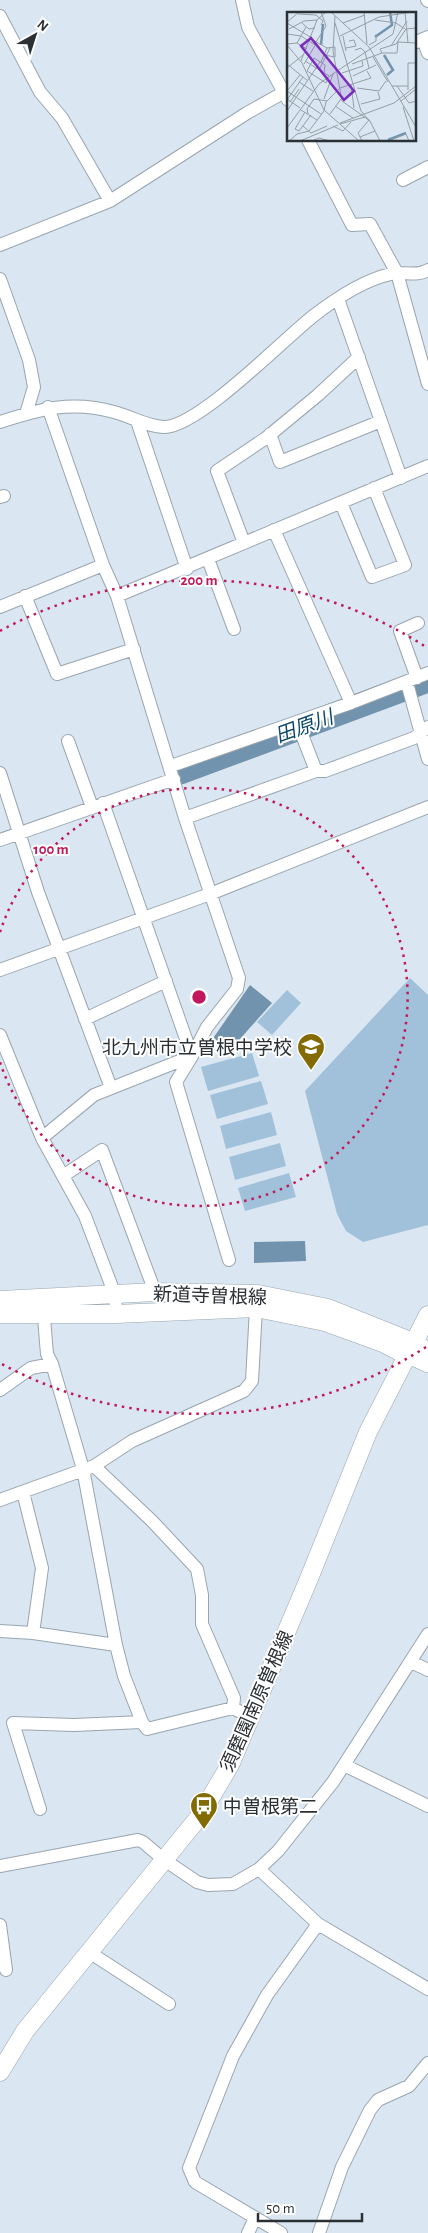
<svg xmlns="http://www.w3.org/2000/svg" width="428" height="2233" font-family="'Alegreya Sans','Noto Sans JP',sans-serif">
  <style>
    .green { fill: #a1c1da }
    .water { fill: #7293ad }
    .lines { fill: none; stroke-linecap: round; stroke-linejoin: round }
    .river { stroke: #7293ad; stroke-width: 25 }
    .minor-casing { stroke: #99a5af; stroke-width: 14 }
    .tertiary-casing { stroke: #99a5af; stroke-width: 16 }
    .secondary-casing { stroke: #99a5af; stroke-width: 19 }
    .minor { stroke: #fff; stroke-width: 12 }
    .tertiary { stroke: #fff; stroke-width: 15 }
    .secondary { stroke: #fff; stroke-width: 18 }
    .ring { fill: none; stroke: #c2185b; stroke-width: 2.5; stroke-dasharray: 2.5 5 }
    .labels { text-anchor: middle; stroke-width: 4; stroke-linejoin: round; paint-order: stroke }
    .poi-label { font-size: 19px; fill: #2b3034; stroke: #fff; text-anchor: end }
    .street-label { font-size: 19px; fill: #2b3034; stroke: #fff }
    .water-label { font-size: 20px; font-style: italic; fill: #0d486c; stroke: #fff }
    .inset-river { fill: none; stroke: #7293ad; stroke-width: 2.5 }
    .inset-road { fill: none; stroke: #949ea6; stroke-width: 1 }
    .view { fill: #7b2cbf; fill-opacity: 0.15; stroke: #7b2cbf; stroke-width: 2.5 }
    .inset-edge { fill: none; stroke: #2b3034; stroke-width: 2.5 }
    .centre { fill: #c2185b; stroke: #fff; stroke-width: 2.5 }
    .ring-label { font-size: 15px; text-anchor: middle; font-weight: bold; fill: #c2185b; stroke: #fff; stroke-width: 4; stroke-linejoin: round; paint-order: stroke }
  </style>
  <rect width="100%" height="100%" fill="#dae7f2"/>
  <path class="green" d="M410,978L428,995V1225L363,1242L346,1231L337,1214L305,1091Z
    M287,990L301,1003L272,1035L257,1022Z
    M252,1053L259,1076L208,1091L201,1067Z
    M261,1081L268,1104L217,1119L210,1095Z
    M271,1112L277,1135L226,1149L220,1126Z
    M280,1143L286,1166L235,1180L229,1157Z
    M289,1173L296,1197L245,1211L238,1188Z"/>
  <path class="water" d="M250,985L272,1003L239,1040L207,1047Z
    M305,1241L306,1261L254,1263V1242Z"/>
  <g class="lines">
    <path class="river" d="M180,772L428,680"/>
    <defs>
      <path id="minor" d="M242,0L248,27L288,100
        M427,0L428,1
        M0,16L40,92L62,118L110,201
        M423,40L428,53
        M414,43L428,37
        M308,140L352,225L370,224L397,273L428,384
        M403,180L428,167
        M0,245L110,201L247,113L288,90
        M0,279L29,360L34,387L26,414
        M338,299L401,478
        M137,421L187,569
        M0,422C40,409 72,400 114,412C130,416 148,427 165,427C200,425 282,341 312,317C335,299 363,280 391,274C405,271 416,277 428,270
        M270,434L280,462L381,421
        M0,497L4,496
        M341,503L372,577L405,565L374,488
        M274,530L351,703
        M244,543L217,471L266,438L318,395L359,357
        M208,559L234,629
        M25,596L57,674L134,649
        M117,596L428,466
        M0,607L103,565
        M417,678L400,631L418,623
        M407,683L428,759
        M297,722L316,771
        M68,741L92,807
        M171,766L351,703L428,673
        M0,773L38,892L111,1088
        M103,803L192,1056L176,1082L229,1260
        M185,818L316,771H325L414,738L428,727
        M0,840L174,779
        M0,970L210,894L428,807
        M85,1019L166,981
        M0,1035L42,1138L85,1216L115,1295L116,1314
        M42,1138L94,1095L192,1056L207,1027L237,989L239,978L185,818L117,596L103,565L48,407
        M63,1176L102,1150L155,1292
        M43,1306L47,1354L52,1364L83,1469L116,1645L124,1676L142,1722L147,1729L233,1708L250,1717
        M0,1390L31,1368L52,1364
        M94,1466L152,1521L197,1569L202,1595V1624L234,1698L233,1708
        M23,1492L42,1568L33,1633L116,1645
        M0,1500L94,1466L132,1441L244,1391L252,1381L256,1308
        M0,1631L33,1633
        M411,1662L428,1670
        M344,1765L428,1806
        M40,1809L13,1723L74,1725L142,1722
        M0,1866L138,1840L143,1842L163,1859L197,1882L208,1885L233,1884L259,1869L278,1851L333,1782L428,1634
        M259,1869L318,1924L428,1989
        M0,1925L6,1970
        M89,1952L169,2004
        M248,2233L255,2218
        M281,2233L195,2182L189,2168L233,2056L267,1995L318,1924
        M319,2233L342,2167L370,2110L378,2100L409,2086L428,2063"/>
      <path id="tertiary" d="M413,1342L428,1349
        M406,1355L428,1365"/>
      <path id="secondary" d="M0,1300L155,1292L258,1294L328,1308L413,1342
        M0,1314H116L256,1308L325,1322L383,1343L406,1355
        M0,2072L25,2031L199,1817L230,1765L308,1581L368,1432L428,1315"/>
    </defs>
    <use href="#minor" class="minor-casing"/>
    <use href="#tertiary" class="tertiary-casing"/>
    <use href="#secondary" class="secondary-casing"/>
    <use href="#minor" class="minor"/>
    <use href="#tertiary" class="tertiary"/>
    <use href="#secondary" class="secondary"/>
  </g>
  <g class="ring">
    <path d="M0 932A209 209 0 1 1 0 1062"/>
    <path d="M426 1347A417 417 0 0 1 0 1363M0 631A417 417 0 0 1 426 647"/>
  </g>
  <defs>
    <symbol id="school-pin" viewBox="-11 -11 22 30"><path d="M0 17L-7.5 6A9.5 9.5 0 1 1 7.5 6Z" fill="#836a03" stroke="#fff"/><path d="M0-5L7-2L0 1L-7-2ZM-4 1L0 2.5L4 1V4Q0 6-4 4Z" fill="#fff"/></symbol>
    <symbol id="bus-pin" viewBox="-11 -11 22 30"><path d="M0 17L-7.5 6A9.5 9.5 0 1 1 7.5 6Z" fill="#836a03" stroke="#fff"/><path d="M-5-6H5V4H4V6H2V4H-2V6H-4V4H-5ZM-3.5-4V0h7V-4ZM-3.5 1.2v1.5H-2V1.2ZM2 1.2v1.5H3.5V1.2Z" fill="#fff"/></symbol>
  </defs>
  <g fill-rule="evenodd">
    <use href="#school-pin" x="295" y="1031" width="32" height="43"/>
    <use href="#bus-pin" x="188" y="1790" width="32" height="43"/>
  </g>
  <g class="labels">
    <g class="poi-label">
      <text x="292" y="1054">北九州市立曽根中学校</text>
      <text x="223" y="1813" text-anchor="start">中曽根第二</text>
    </g>
    <g class="street-label">
      <text transform="translate(210 1295) rotate(2)" y="7">新道寺曽根線</text>
      <text transform="translate(256 1701) rotate(-66)" y="7">須磨園南原曽根線</text>
    </g>
    <g class="water-label">
      <text transform="translate(304 726) rotate(-20)" y="7">田原川</text>
    </g>
  </g>
  <g transform="translate(287 12)">
    <rect width="129" height="129" fill="#dae7f2"/>
    <path class="inset-river" d="M88,25L105,13L103,0M34,33L36,12M97,43L106,58L100,63M101,128L119,121"/>
    <path class="inset-road" d="M44,0L82,35L129,115M77,0L80,32M118,0L121,31M11,2L29,3L36,9L34,13M48,4L46,39L55,89L83,109L93,129M88,8L109,11L118,17M0,10L12,0M0,11L25,26M15,11L22,17L28,16M48,11L74,99L82,108L71,121L75,129M56,11L78,3M2,17L17,9L30,8L39,0M0,22L14,24L33,36M53,24L92,5L125,0M56,24L59,39M24,27L40,36L48,35V45L37,43M29,30L39,14L34,0M10,31L19,15M1,32L10,31L20,37M0,33L15,51L37,98L72,129M82,33L89,29V22M104,34L120,9M59,36L69,34L67,28L62,29M68,38L74,36L78,40L82,56M95,41L93,37L109,32L119,17L129,16M86,45L101,70M27,46L20,59L39,71L41,66M27,46L38,53L37,61M14,49L30,8M18,49L42,64M34,50L40,36M0,52L21,69M17,52L29,32M65,52L95,41H110L111,30L129,31M0,56L16,43M32,58L43,36M50,59L106,22L111,0M55,61L76,54L75,49M66,64L89,53M12,70L26,79M64,73L67,96M105,74H121M110,74L122,91L129,89M70,76L92,79L99,69M121,78V51H129M0,79L34,102M0,79L13,63M0,87L13,96M37,87L46,62M0,88L16,65M114,89L129,77M3,90L12,77M74,92L93,87L91,80M48,94L66,106M116,95L127,129M14,98L30,108M0,99L33,50M18,100L8,117L12,119L24,103M21,102L20,97L27,87L40,89M43,102L54,87M53,111L107,91L129,74M53,112L78,105M16,114L24,121L40,114M46,114L56,119L64,110M0,116L32,72L50,59M73,125L88,119M2,129L10,122L22,119L37,99L39,90L53,76L84,66L80,59M13,129L51,113M25,129L32,126L43,129M101,129L119,122L122,129"/>
    <path class="view" d="M24,26L67,79L57,88L14,34Z"/>
    <rect width="129" height="129" class="inset-edge"/>
  </g>
  <circle cx="199" cy="997" r="8" class="centre"/>
  <g class="ring-label">
    <text x="199" y="585">200 m</text>
    <text x="51" y="854">100 m</text>
  </g>
  <g transform="translate(35 35) rotate(39)" stroke="#ffffff" stroke-width="4" paint-order="stroke">
  <path d="M0-4L9 19L0 12L-9 19Z" fill="#2b3034"/>
  <text y="-8" font-size="14" font-weight="bold" text-anchor="middle" fill="#2b3034">N</text>
  </g>
  <path d="M258 2213v8h104v-8" fill="none" stroke="#2b3034" stroke-width="2.5"/>
  <text x="266" y="2213" font-size="15" fill="#2b3034" stroke="#ffffff" stroke-width="4" paint-order="stroke">50 m</text>
</svg>
